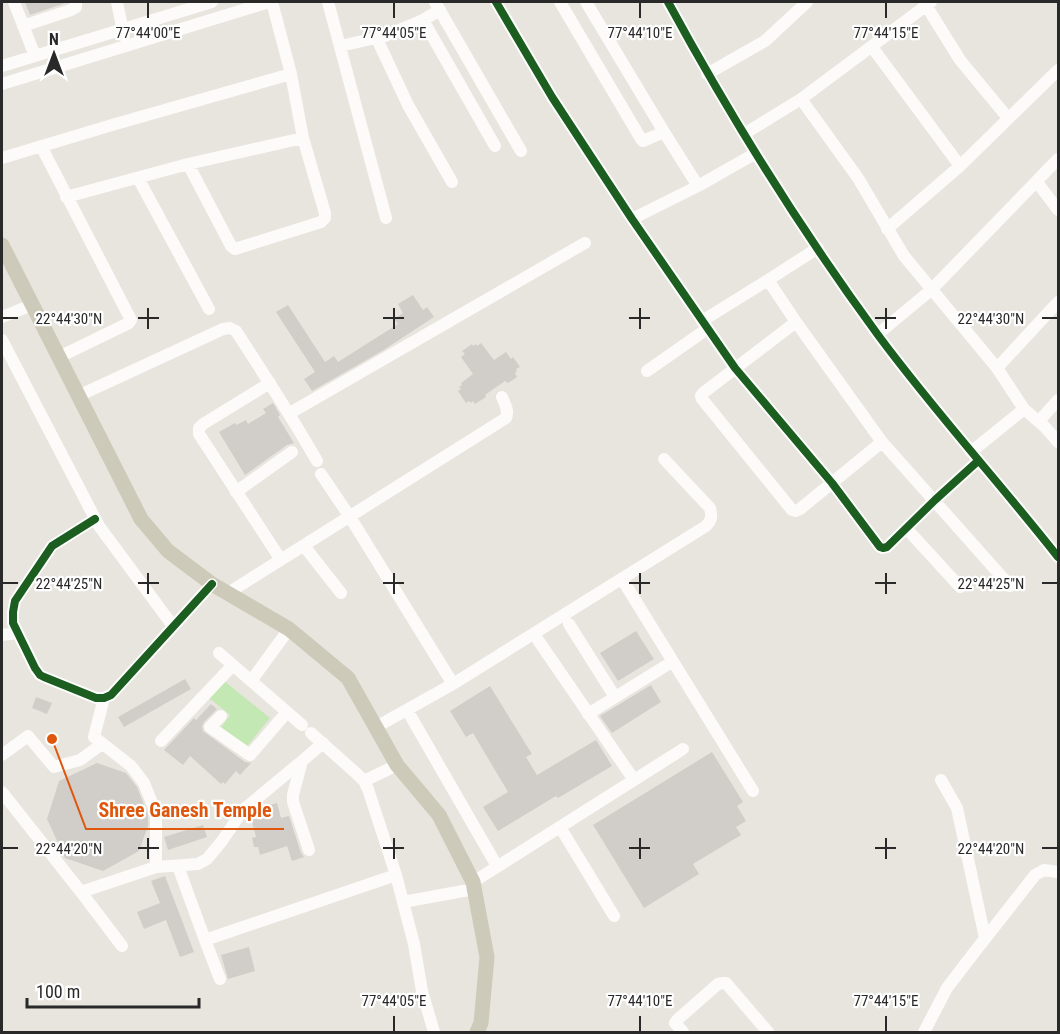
<svg xmlns="http://www.w3.org/2000/svg" width="1060" height="1034" font-family="'Roboto Condensed',sans-serif">
  <style>
    .green { fill: #c4e8b3 }
    .building { fill: #d1cec9 }
    .lines { fill: none; stroke-linecap: round; stroke-linejoin: round }
    .minor { stroke: #fcfbfa; stroke-width: 12 }
    .major { stroke: #cecab9; stroke-width: 15 }
    .cycleway-casing { stroke: #fff; stroke-width: 11 }
    .cycleway { stroke: #1b5e20; stroke-width: 8 }
    .ticks { fill: none; stroke: #292929; stroke-width: 2 }
    .ticks-label { font-size: 15px; text-anchor: middle; fill: #292929; stroke: #fff; stroke-width: 4.5; stroke-linejoin: round; paint-order: stroke }
    .leader { fill: none; stroke: #de570d; stroke-width: 2 }
    .callout-dot { fill: #de570d; stroke: #fff; stroke-width: 2 }
    .callout-label { font-size: 20px; text-anchor: middle; font-weight: bold; fill: #de570d; stroke: #fff; stroke-width: 4.5; stroke-linejoin: round; paint-order: stroke }
  </style>
  <rect width="100%" height="100%" fill="#e8e5de"/>
  <path class="green" d="M223,680L270,718L245,749L220,729L230,715L209,698Z"/>
  <path class="building" d="M25,2H68L30,15Z
    M413,295L423,310L427,307L434,317L382,351L312,391L304,379L315,372L276,312L288,305L325,362L334,356L338,362L398,324L394,319L403,313L398,304Z
    M481,343L494,360L506,352L511,359L513,357L520,367L516,369L517,371L515,373L517,377L508,383L505,381L485,395L486,397L475,404L473,401L471,403L469,401L466,403L458,391L461,389L459,387L462,385L461,383L473,374L461,357L465,354L462,351L472,344L473,346L476,344L477,346Z
    M273,403L280,415L278,417L294,443L287,445L245,475L219,432L235,423L236,425L246,420L248,424L266,413L263,409Z
    M636,631L654,659L618,681L600,653Z
    M185,679L191,689L124,727L118,717Z
    M651,685L661,702L612,733L600,716Z
    M490,686L532,754L526,757L537,775L596,740L612,766L558,798L556,796L498,831L483,807L508,792L473,733L466,737L450,711Z
    M36,697L52,703L47,714L32,708Z
    M211,704L217,709L204,722L202,726L203,731L245,762L251,763L240,775L236,771L225,784L223,782L221,784L190,756L183,765L164,750L194,718L196,720Z
    M712,752L743,802L737,806L746,821L736,827L741,835L693,864L699,874L644,908L593,825Z
    M97,763L126,773L137,787L148,815V826L139,851L103,871L65,858L47,819L59,781Z
    M277,803L281,818L289,816L301,853L304,857L292,861L287,846L260,855L258,847H254L252,838L256,837L250,814L258,808Z
    M203,825L207,837L168,850L164,837Z
    M165,876L194,952L180,957L166,920L144,929L137,912L160,903L151,881Z
    M249,947L255,971L228,979L221,955Z"/>
  <g class="lines">
    <path class="minor" d="M14,2L35,56
      M117,2L124,36
      M328,2L386,218
      M435,2L521,151
      M496,2L552,97L632,219L735,368L832,483L880,547L883,548L887,547L935,500L978,461
      M560,2L641,139L643,141L664,132
      M586,2L664,132L698,186
      M668,2C730,116 801,230 878,335C935,412 999,482 1058,557
      M924,2L960,60L1008,118
      M423,20L495,146
      M23,26L71,10L76,7V2
      M377,39L408,105L452,182
      M340,46L385,36L423,20L440,10
      M872,47L960,166
      M2,66L212,2
      M707,74L765,41L807,2
      M2,84L269,2
      M801,99L858,178L904,256L997,368L1024,409L1045,427L1058,442
      M744,134L801,99L931,2
      M41,146L131,320L129,323L59,357
      M2,158L112,125L291,74
      M188,164L231,246L235,249L321,222L325,218V213L303,138L291,74L272,2
      M138,178L209,309
      M1037,182L1058,210
      M66,197L188,164L303,138
      M632,219L698,186L756,153
      M887,229L960,166L1058,70
      M768,280L818,248
      M2,317L32,305
      M702,321L768,280L796,322L882,442L1010,586
      M796,322L703,393L701,396L702,399L792,510L796,511L800,509L882,442
      M878,334L931,290L1058,159
      M2,340L99,526L173,626
      M997,368L1058,302
      M647,371L707,329
      M270,383L203,424L199,428V434L281,560
      M78,396L223,329L230,328L236,331C264,374 292,417 317,461
      M290,413L585,243
      M1039,421L1058,400
      M971,452L1024,409
      M321,474L350,517L453,684
      M236,492L292,452
      M95,519L52,546L15,601L13,612V623L35,668L40,675L44,677L96,698H104L111,695L212,584
      M906,528L960,587
      M304,546L341,593
      M622,579L753,791
      M228,593L506,418C509,411 505,404 502,397
      M569,624L615,697
      M2,635L18,633
      M538,640L634,780
      M219,653L302,725
      M251,681L289,629
      M407,710L497,866
      M588,714L667,665
      M221,716L210,727L250,755L287,712
      M376,727L453,684L706,526C712,520 712,516 710,508L664,459
      M311,733L357,774L364,781L368,789L396,875L414,944L422,991L434,1032
      M161,741L233,665
      M2,755L28,736L54,767L80,760L102,744
      M941,780L957,808L985,938
      M364,781L397,765
      M2,792L81,892L122,946
      M560,827L614,916
      M309,850L293,802V795L302,761L323,743
      M156,867L198,864L207,859L222,841L243,810L302,761
      M179,869L205,940L396,875
      M473,882L683,749
      M81,892L156,867V813L144,783L131,766L94,737L104,698
      M403,902L474,889
      M205,940L220,979
      M683,1032L675,1023L678,1019L718,984L723,983H726L768,1032
      M924,1032L947,988L973,954L1035,875L1044,870L1058,872"/>
    <path class="major" d="M2,245L141,519L168,551L212,584L289,629L348,678L397,765L439,815L473,882L487,957L481,1023L477,1032"/>
    <defs>
      <path id="cycleway" d="M496,2L552,97L632,219L735,368L832,483L880,547L883,548L887,547L935,500L978,461
        M668,2C730,116 801,230 878,335C935,412 999,482 1058,557
        M95,519L52,546L15,601L13,612V623L35,668L40,675L44,677L96,698H104L111,695L212,584"/>
    </defs>
    <use href="#cycleway" class="cycleway-casing"/>
    <use href="#cycleway" class="cycleway"/>
  </g>
  <path class="ticks" d="M148,3V18M394,3V18M640,3V18M886,3V18M148,308V329M394,308V329M640,308V329M886,308V329M3,318H18M138,318H159M383,318H404M629,318H650M875,318H896M1042,318H1057M148,573V594M394,573V594M640,573V594M886,573V594M3,583H18M138,583H159M383,583H404M629,583H650M875,583H896M1042,583H1057M148,838V859M394,838V859M640,838V859M886,838V859M3,848H18M138,848H159M383,848H404M629,848H650M875,848H896M1042,848H1057M394,1016V1031M640,1016V1031M886,1016V1031"/>
  <g class="ticks-label">
    <text x="148" y="38">77°44'00"E</text>
    <text x="394" y="38">77°44'05"E</text>
    <text x="640" y="38">77°44'10"E</text>
    <text x="886" y="38">77°44'15"E</text>
    <text x="69" y="324">22°44'30"N</text>
    <text x="991" y="324">22°44'30"N</text>
    <text x="69" y="589">22°44'25"N</text>
    <text x="991" y="589">22°44'25"N</text>
    <text x="69" y="854">22°44'20"N</text>
    <text x="991" y="854">22°44'20"N</text>
    <text x="394" y="1006">77°44'05"E</text>
    <text x="640" y="1006">77°44'10"E</text>
    <text x="886" y="1006">77°44'15"E</text>
  </g>
  <path class="leader" d="M52 739L86 829H284"/>
  <circle class="callout-dot" cx="52" cy="739" r="6"/>
  <g class="callout-label">
    <text x="185" y="817">Shree Ganesh Temple</text>
  </g>
  <rect width="1060" height="1034" fill="none" stroke="#292929" stroke-width="6"/>
  <g transform="translate(54 54)" stroke="#ffffff" stroke-width="4.5" paint-order="stroke">
  <path d="M0-4.5L10 22L0 15L-10 22Z" fill="#292929"/>
  <text y="-9" font-size="16" font-weight="bold" text-anchor="middle" fill="#292929">N</text>
  </g>
  <path d="M27 998v9h172v-9" fill="none" stroke="#292929" stroke-width="3"/>
  <text x="36" y="998" font-size="18" fill="#292929" stroke="#ffffff" stroke-width="4.5" paint-order="stroke">100 m</text>
</svg>
